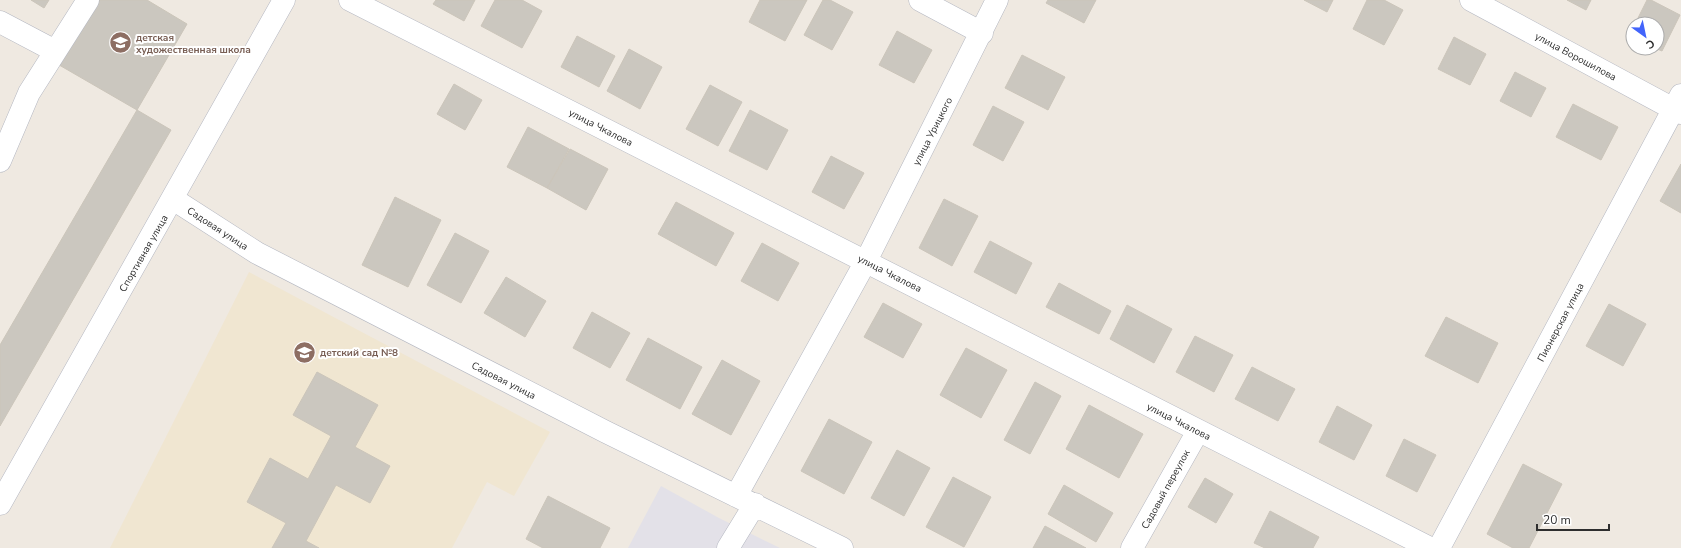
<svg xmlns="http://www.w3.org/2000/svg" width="1681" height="548" font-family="'Nunito Sans',sans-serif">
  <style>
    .industrial { fill: #e3e1e8 }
    .education { fill: #f0e6d1 }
    .building { fill: #cbc7bf; stroke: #cbc5ba }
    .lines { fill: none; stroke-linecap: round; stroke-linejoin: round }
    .minor-casing { stroke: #b4b7c1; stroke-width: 23 }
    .minor { stroke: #fff; stroke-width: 22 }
    .labels { text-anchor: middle; stroke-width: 4; stroke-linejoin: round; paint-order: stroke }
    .education-label { font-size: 10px; font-weight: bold; fill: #785e54; stroke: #fff; text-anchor: start }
    .street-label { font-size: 10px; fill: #2e2e2e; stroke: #fff }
  </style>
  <rect width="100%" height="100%" fill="#efe9e1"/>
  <path class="industrial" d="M661,486L719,518L780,548H628Z"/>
  <path class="education" d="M249,272L550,432L514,496L487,482L452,548H110Z"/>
  <path class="building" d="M31,0H49L44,8Z
    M91,0H147L187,24L137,110L54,62Z
    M436,0H475L464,21L433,4Z
    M495,0H522L542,11L522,48L481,26Z
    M760,0H807L785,41L749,22Z
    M823,0H830L853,12L832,50L804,35Z
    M1048,0H1096L1084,23L1046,3Z
    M1304,0H1333L1327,12Z
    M1367,0H1384L1403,10L1384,45L1353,29Z
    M1567,0H1591L1586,10Z
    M1647,0H1651L1680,15L1662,51L1655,48H1657V24H1635Z
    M897,31L932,50L914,83L879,65Z
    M577,36L615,56L599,87L561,67Z
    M1454,37L1486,54L1470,85L1438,69Z
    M629,49L662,67L640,109L607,91Z
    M1022,55L1065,77L1048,110L1005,88Z
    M1515,72L1546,88L1531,117L1500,101Z
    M454,84L482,100L465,130L437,114Z
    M710,85L742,102L718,146L686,129Z
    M1573,104L1618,127L1601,160L1556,137Z
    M993,106L1024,122L1003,161L973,145Z
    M137,110L171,130L0,426V345Z
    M750,110L788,130L767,170L729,151Z
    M528,127L569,149L547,188L507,167Z
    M570,149L608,169L586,210L547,188Z
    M831,156L864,173L844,209L812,192Z
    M1681,164V213L1660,201Z
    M395,197L441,220L408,287L362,265Z
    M944,199L978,216L952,266L919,248Z
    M676,202L734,233L716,266L658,234Z
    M455,233L489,251L461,303L427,285Z
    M990,241L1032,263L1016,294L974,272Z
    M762,243L799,263L778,301L741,281Z
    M506,277L546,301L525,337L484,313Z
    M1059,283L1111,311L1099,334L1046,307Z
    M883,303L922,324L903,358L864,337Z
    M1609,304L1646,324L1623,366L1586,346Z
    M1127,305L1172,329L1154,363L1110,339Z
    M592,312L630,333L610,368L573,348Z
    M1446,317L1498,343L1478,383L1425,356Z
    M1195,336L1233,355L1214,392L1176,372Z
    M648,338L702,367L680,409L626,380Z
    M966,348L1007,370L981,418L940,395Z
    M722,360L760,381L731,435L692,414Z
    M1252,367L1295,389L1278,421L1235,399Z
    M317,372L378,405L355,447L390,466L370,503L336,485L306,541L319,548H272L286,523L247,502L270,458L308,479L331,436L293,415Z
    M1035,382L1061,396L1030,454L1004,440Z
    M1089,405L1143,434L1119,478L1066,449Z
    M1337,406L1372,425L1354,460L1319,442Z
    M829,419L872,442L844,494L801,471Z
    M1404,439L1436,455L1417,492L1386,476Z
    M897,450L930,468L904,516L871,498Z
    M1523,464L1562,484L1529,548H1513L1487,534Z
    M953,477L991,497L964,547L926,527Z
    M1205,478L1233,494L1216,523L1188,507Z
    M1064,485L1113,513L1096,542L1048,514Z
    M548,496L610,528L600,548H543L526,539Z
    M1270,511L1319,537L1313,548H1265L1254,543Z
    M1045,526L1086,548H1033Z"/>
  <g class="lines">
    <defs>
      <path id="minor" d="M350,0L1430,548
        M920,0L982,33
        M1471,0L1681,113
        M0,22L55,51
        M0,161L29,93L88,0
        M173,199L257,253L606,432L842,548
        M736,496L866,261L997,0
        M0,504L284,0
        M728,548L755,504
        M1132,548L1198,431
        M1439,548L1681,95"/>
    </defs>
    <use href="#minor" class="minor-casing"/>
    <use href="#minor" class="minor"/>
  </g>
  <defs>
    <symbol id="school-disc" viewBox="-11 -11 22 22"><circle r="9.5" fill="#8d6e63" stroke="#fff"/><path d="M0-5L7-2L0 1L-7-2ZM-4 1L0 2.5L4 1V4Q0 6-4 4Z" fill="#fff"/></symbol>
  </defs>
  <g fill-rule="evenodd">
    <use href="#school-disc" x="108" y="30" width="25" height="25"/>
    <use href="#school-disc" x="292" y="340" width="25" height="25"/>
  </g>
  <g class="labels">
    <g class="education-label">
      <text x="136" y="41">детская<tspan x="136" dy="12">художественная школа</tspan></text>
      <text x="320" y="356">детский сад №8</text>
    </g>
    <g class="street-label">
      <text transform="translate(1576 56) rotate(28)" y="4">улица Ворошилова</text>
      <text transform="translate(601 127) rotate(27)" y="4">улица Чкалова</text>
      <text transform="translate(932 131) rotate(-63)" y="4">улица Урицкого</text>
      <text transform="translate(218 228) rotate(33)" y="4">Садовая улица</text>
      <text transform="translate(143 253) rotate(-60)" y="4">Спортивная улица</text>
      <text transform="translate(890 273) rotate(27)" y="4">улица Чкалова</text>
      <text transform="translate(1560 322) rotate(-62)" y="4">Пионерская улица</text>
      <text transform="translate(504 380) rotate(27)" y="4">Садовая улица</text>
      <text transform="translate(1179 421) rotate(27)" y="4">улица Чкалова</text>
      <text transform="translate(1165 489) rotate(-61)" y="4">Садовый переулок</text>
    </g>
  </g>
  <g transform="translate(1645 36) rotate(147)"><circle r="19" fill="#ffffff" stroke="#ababab"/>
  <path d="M0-3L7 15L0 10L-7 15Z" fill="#4264fb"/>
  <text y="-6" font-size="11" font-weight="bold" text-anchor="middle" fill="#2e2e2e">С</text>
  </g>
  <path d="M1537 524v6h72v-6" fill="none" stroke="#2e2e2e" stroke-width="2"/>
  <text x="1543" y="524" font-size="12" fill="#2e2e2e" stroke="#ffffff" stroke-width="3" paint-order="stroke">20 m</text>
</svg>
